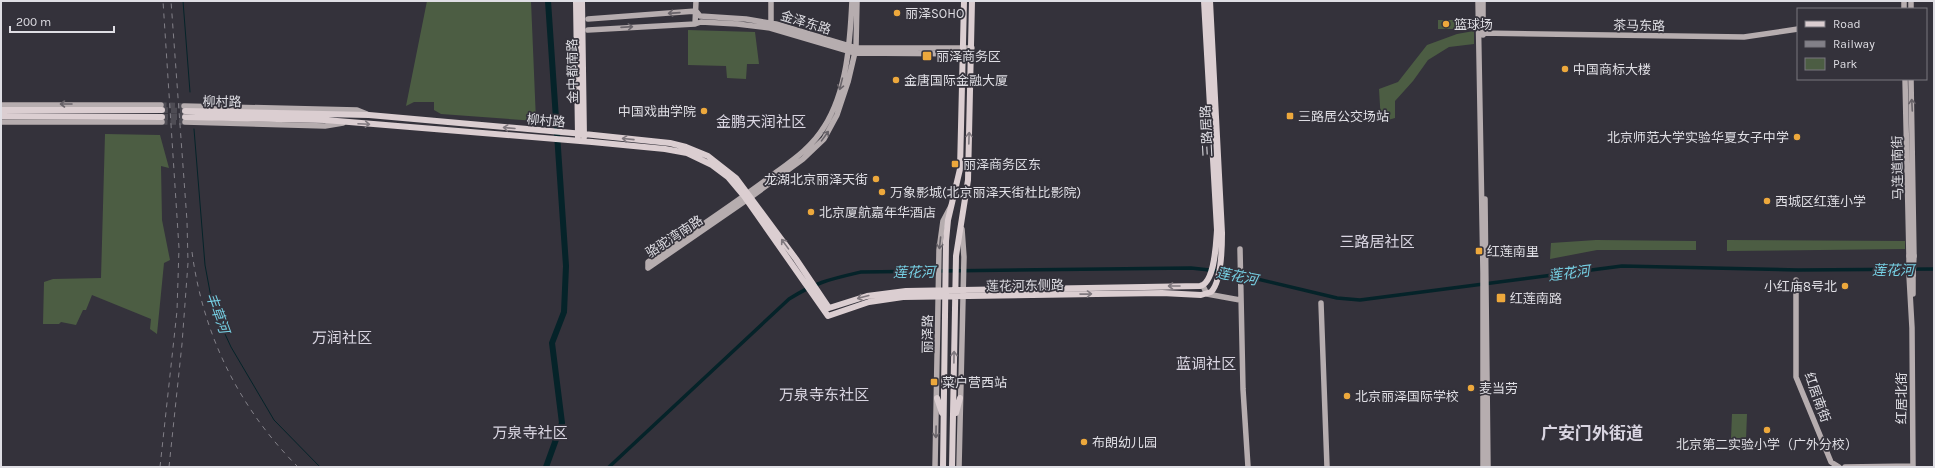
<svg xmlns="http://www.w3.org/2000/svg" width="1935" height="468" font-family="Karla,'Noto Sans SC',sans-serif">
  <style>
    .green { fill: #4c5d43 }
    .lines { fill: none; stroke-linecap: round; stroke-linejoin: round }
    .stream { stroke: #052329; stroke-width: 1 }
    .canal { stroke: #052329; stroke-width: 3.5 }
    .river { stroke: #052329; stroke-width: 6 }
    .secondary-tunnel { stroke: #4e4c54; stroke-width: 5.5; stroke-dasharray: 5.5 3; stroke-linecap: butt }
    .primary-tunnel { stroke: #4e4c54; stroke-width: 6; stroke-dasharray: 6 3; stroke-linecap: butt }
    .secondary { stroke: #b6adaf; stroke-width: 5.5 }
    .primary { stroke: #dbced1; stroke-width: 6 }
    .rail { stroke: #828088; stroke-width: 1; stroke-dasharray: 5 5; stroke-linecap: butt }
    .secondary-bridge { stroke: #b6adaf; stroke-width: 5.5 }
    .oneway { stroke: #686369 }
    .oneway2 { stroke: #7f787e }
    .poi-dot { fill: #eda83c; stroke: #34323b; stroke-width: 1.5 }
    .labels { text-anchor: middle; stroke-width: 3.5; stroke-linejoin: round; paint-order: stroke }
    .poi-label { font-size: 13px; fill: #dfdee4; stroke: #34323b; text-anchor: start }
    .street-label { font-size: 13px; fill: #dfdee4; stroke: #34323b }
    .water-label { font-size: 14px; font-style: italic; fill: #76cfe3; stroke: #34323b }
    .quarter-label { font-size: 15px; fill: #d9d5e1; stroke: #34323b }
    .district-label { font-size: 17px; font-weight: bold; fill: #d9d5e1; stroke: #34323b }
  </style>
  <rect width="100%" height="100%" fill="#34323b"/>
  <path class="green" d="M427,1H531L536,121L441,114L434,110V102H414L406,106Z
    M1438,20H1455V29H1438Z
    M688,30L755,32L759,64H747L746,79L727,78L726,66L688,65Z
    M1474,31V44L1449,47L1428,60L1413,81L1395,101V118L1381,122L1379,89L1398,82L1427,45L1457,34Z
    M105,134L160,135L169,168L161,166L162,220L170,260L164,263L157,334L150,329L151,319L92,295L86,310H83L76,325L61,322L59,324H43L44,282L53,279L101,278Z
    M1596,240L1696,241V250H1597L1550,259L1551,243Z
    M1727,240L1905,241V249L1727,251Z
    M1732,414H1747L1746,439H1731Z"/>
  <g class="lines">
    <path class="stream" d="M183,1L190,92
      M194,129L205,265L213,308L231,347L274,420L320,467"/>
    <path class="canal" d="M609,467L789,299C816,282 831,279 861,272L1191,268L1228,272L1337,298L1360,300L1622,266L1798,270L1934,269"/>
    <path class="river" d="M546,467L562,423L552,343L564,312L566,266L548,1"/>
    <path class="secondary-tunnel" d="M161,105L184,106
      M162,122H185"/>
    <path class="primary-tunnel" d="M162,110L185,111
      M162,117H185"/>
    <path class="secondary" d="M1478,1L1483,273V467
      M1483,1V35
      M1904,1V9
      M1911,9V1
      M588,19L696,11L700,16L746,19L776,24L856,48H972
      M695,24L696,1
      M771,25V1
      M588,30L695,24L701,22L737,24L770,28L855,53L972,54
      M1480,33L1744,37L1798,29
      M1905,79L1909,256
      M1911,79L1914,256
      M1,105H161
      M184,106L357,110L367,114
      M1,122H162
      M185,122L325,126L343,123
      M1485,199L1488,467
      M1240,249L1243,389L1248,467
      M648,268L751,197L803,159L824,139L837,115L848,82L856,48L857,1
      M648,268V262C690,233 733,205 774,174C793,160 812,147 824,127C847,91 850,42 852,1
      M1909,275L1912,328L1913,467
      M1796,280V377L1831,462L1839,467
      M1203,286L1207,294L1240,300
      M1913,294V275
      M1321,303L1327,467
      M935,467L939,250L943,221L951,206
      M959,467L964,257L962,229
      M1845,467L1913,466"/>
    <path class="primary" d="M576,1L578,137
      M582,1L584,137
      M1,110H162
      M185,111L369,115L584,134L670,143L686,147L708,156L736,178L796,259L829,308L867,296L906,291L1200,286C1215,283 1216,243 1217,230L1204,1
      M1,116L162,117
      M185,117L325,120L592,142L665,149L687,153L712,165L728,177L744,196L828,316L869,302L903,297L1162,293L1201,295L1211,292C1221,282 1222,248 1222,233L1210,1
      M937,398L942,413
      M956,413L960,398
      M943,467L946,241L948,220L960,169L964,1
      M952,467L956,256L968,180L972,1"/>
    <path class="rail" d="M192,252C203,335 239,408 298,467
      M160,467L177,311L179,248L163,1
      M169,467L182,344L188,263L187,221L171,1"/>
    <path class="secondary-bridge" d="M1909,256V275
      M1913,275L1914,256"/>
  </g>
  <defs><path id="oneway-shaft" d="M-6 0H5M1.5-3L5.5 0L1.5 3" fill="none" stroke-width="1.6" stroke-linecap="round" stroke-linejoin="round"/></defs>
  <g class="oneway">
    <use href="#oneway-shaft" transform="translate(674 13) rotate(176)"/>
    <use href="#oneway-shaft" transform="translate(627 27) rotate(-4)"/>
    <use href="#oneway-shaft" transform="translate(841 84) rotate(104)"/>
    <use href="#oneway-shaft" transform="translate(66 104) rotate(-180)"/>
    <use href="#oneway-shaft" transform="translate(1912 105) rotate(-93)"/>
    <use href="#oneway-shaft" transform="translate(825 136) rotate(-54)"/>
    <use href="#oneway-shaft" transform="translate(940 243) rotate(96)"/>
    <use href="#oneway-shaft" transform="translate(936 432) rotate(91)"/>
  </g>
  <g class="oneway2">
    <use href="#oneway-shaft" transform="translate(364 124) rotate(3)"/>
    <use href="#oneway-shaft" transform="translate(509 128) rotate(-175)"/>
    <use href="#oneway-shaft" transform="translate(969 138) rotate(-88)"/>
    <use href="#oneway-shaft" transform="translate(628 139) rotate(-174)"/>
    <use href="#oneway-shaft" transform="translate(785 244) rotate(-126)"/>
    <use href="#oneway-shaft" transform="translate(1174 286) rotate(-180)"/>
    <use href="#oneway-shaft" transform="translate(1086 294) rotate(-1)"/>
    <use href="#oneway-shaft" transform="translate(863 297) rotate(165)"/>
    <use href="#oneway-shaft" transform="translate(954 357) rotate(-89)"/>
  </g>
  <g class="poi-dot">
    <circle cx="897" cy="13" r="4"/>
    <circle cx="1446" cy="24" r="4"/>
    <rect x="922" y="51" width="10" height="10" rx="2"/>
    <circle cx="1565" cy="69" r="4"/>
    <circle cx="896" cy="80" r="4"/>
    <circle cx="704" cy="111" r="4"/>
    <rect x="1286" y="112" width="8" height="8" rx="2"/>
    <circle cx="1797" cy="137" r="4"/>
    <rect x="951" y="160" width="8" height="8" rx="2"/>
    <circle cx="876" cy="179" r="4"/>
    <circle cx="882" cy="192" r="4"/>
    <circle cx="1767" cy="201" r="4"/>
    <circle cx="811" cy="212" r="4"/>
    <rect x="1475" y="247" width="8" height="8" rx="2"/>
    <circle cx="1845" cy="286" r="4"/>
    <rect x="1496" y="293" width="10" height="10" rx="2"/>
    <rect x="930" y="378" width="8" height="8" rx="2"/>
    <circle cx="1471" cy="388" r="4"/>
    <circle cx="1347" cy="396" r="4"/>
    <circle cx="1767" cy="430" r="4"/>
    <circle cx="1084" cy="442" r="4"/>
  </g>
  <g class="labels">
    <g class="poi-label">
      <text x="905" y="18">丽泽SOHO</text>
      <text x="1454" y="29">篮球场</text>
      <text x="936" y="61">丽泽商务区</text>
      <text x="1573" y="74">中国商标大楼</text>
      <text x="904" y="85">金唐国际金融大厦</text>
      <text x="696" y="116" text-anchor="end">中国戏曲学院</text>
      <text x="1298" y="121">三路居公交场站</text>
      <text x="1789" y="142" text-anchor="end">北京师范大学实验华夏女子中学</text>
      <text x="963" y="169">丽泽商务区东</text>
      <text x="868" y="184" text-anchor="end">龙湖北京丽泽天街</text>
      <text x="890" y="197">万象影城(北京丽泽天街杜比影院)</text>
      <text x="1775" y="206">西城区红莲小学</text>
      <text x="819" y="217">北京厦航嘉年华酒店</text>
      <text x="1487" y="256">红莲南里</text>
      <text x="1837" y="291" text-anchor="end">小红庙8号北</text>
      <text x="1510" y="303">红莲南路</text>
      <text x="942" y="387">菜户营西站</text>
      <text x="1479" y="393">麦当劳</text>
      <text x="1355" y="401">北京丽泽国际学校</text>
      <text x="1092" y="447">布朗幼儿园</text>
      <text x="1767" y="449" text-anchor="middle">北京第二实验小学（广外分校）</text>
    </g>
    <g class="street-label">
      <text transform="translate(806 22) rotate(17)" y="5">金泽东路</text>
      <text transform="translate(1639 25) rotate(1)" y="5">茶马东路</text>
      <text transform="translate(572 71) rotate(-91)" y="5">金中都南路</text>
      <text transform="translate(222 101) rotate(1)" y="5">柳村路</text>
      <text transform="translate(546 120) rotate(5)" y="5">柳村路</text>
      <text transform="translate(1206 131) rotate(-93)" y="5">三路居路</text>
      <text transform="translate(1897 168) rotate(-91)" y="5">马连道南街</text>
      <text transform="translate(674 236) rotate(-33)" y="5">骆驼湾南路</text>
      <text transform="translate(1025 285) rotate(-1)" y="5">莲花河东侧路</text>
      <text transform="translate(927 334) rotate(-89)" y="5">丽泽路</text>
      <text transform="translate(1818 397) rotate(70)" y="5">红居南街</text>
      <text transform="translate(1901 398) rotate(-90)" y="5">红居北街</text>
    </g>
    <g class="water-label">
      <text x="1893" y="275">莲花河</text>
      <text transform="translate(914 272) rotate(-1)" y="5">莲花河</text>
      <text transform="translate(1569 273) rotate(-7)" y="5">莲花河</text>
      <text transform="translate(1237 276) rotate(11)" y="5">莲花河</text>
      <text transform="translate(218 313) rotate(70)" y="5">丰草河</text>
    </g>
    <g class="quarter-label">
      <text x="761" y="127">金鹏天润社区</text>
      <text x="1377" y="247">三路居社区</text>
      <text x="342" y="343">万润社区</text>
      <text x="1206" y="369">蓝调社区</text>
      <text x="824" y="400">万泉寺东社区</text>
      <text x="530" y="438">万泉寺社区</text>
    </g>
    <g class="district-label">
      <text x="1592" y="439">广安门外街道</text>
    </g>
  </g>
  <rect width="1935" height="468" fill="none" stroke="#dfdee4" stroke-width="4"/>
  <rect x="1797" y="8" width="130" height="72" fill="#34323b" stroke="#78777f"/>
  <rect x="1805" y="21" width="20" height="6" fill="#dbced1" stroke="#78777f"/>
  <text x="1833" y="28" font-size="12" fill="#dfdee4">Road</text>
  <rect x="1805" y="41" width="20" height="6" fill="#828088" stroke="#78777f"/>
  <text x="1833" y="48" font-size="12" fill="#dfdee4">Railway</text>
  <rect x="1805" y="58" width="20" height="12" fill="#4c5d43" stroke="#78777f"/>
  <text x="1833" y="68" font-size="12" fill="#dfdee4">Park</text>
  <path d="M10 26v6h104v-6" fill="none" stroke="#dfdee4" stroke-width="2"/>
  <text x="16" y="26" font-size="12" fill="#dfdee4" stroke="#34323b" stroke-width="3" paint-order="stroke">200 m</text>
</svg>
